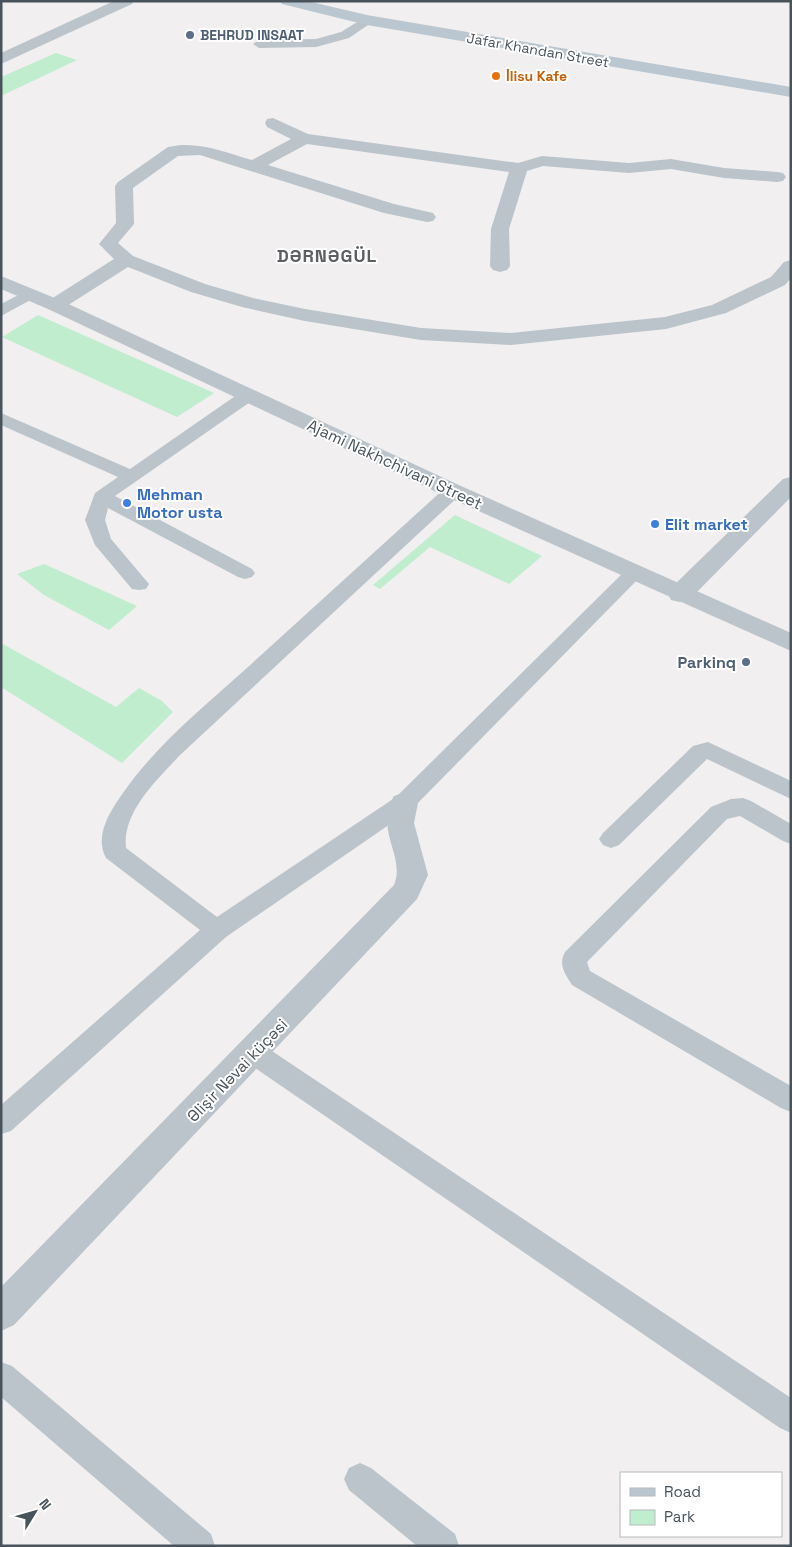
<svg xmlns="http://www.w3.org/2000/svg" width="792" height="1547" font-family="'Space Grotesk',sans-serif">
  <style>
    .green { fill: #bfedce }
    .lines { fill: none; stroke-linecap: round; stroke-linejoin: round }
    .service { fill: #bbc4cb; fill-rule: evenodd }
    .minor { fill: #bbc4cb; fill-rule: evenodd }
    .tertiary { fill: #bbc4cb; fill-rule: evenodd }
    .secondary { fill: #bbc7d0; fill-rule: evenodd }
    .service-dot { fill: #5c6f8a; stroke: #fff; stroke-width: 2 }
    .food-dot { fill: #e8710a; stroke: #fff; stroke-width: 2 }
    .shop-dot { fill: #3f7fe0; stroke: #fff; stroke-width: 2 }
    .labels { text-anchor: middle; stroke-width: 4; stroke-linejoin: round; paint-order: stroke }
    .far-service-label { font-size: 14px; font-weight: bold; fill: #4e5e75; stroke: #fff; text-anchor: start }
    .far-street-label { font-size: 14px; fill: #48535b; stroke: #fff }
    .far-food-label { font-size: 14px; font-weight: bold; fill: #c56008; stroke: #fff; text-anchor: start }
    .street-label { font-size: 16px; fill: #48535b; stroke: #fff }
    .shop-label { font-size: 16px; font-weight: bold; fill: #366cbe; stroke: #fff; text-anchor: start }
    .service-label { font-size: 16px; font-weight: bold; fill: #4e5e75; stroke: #fff; text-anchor: end }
    .far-district-label { font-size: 18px; font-weight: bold; letter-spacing: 1px; fill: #5c6063; stroke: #fff }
  </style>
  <rect width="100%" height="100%" fill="#f1efef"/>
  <path class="green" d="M56,53L77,60L1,96V77Z
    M38,315L214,393L177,417L2,337Z
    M455,515L542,556L509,584L430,547L380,589L373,585Z
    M44,564L137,606L109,630L44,595L17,574Z
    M1,643L116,707L139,688L162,701L173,712L122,763L1,687Z"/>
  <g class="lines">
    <path class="service" d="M367,16L373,20L371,23L349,38L316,47L259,48L253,44L259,40L316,39L341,32Z
      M30,289L36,291L38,294L36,297L1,316V304Z
      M247,391L253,392L256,396L253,400L115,496L252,569L255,573L252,577L245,579L238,577L108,508L105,520L111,539L149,584L146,589L139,590L132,589L95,545L85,520L95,493L118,477L1,425V413L130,469L241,392Z
      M453,485L460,487L462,491L460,495L179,756C157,780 122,812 126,848L217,917L396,797L627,569L634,567L641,569L644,573L412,809L226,937L11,1131L1,1134V1105L200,930L106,858C94,836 110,811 123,793C157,744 204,707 248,667C314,607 380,547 446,487Z
      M708,742L791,781V799L707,759L619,845L611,848L603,845L599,839L603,833L693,746Z
      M743,798L751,801L791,824V844L783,841L740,816L727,819L587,962L590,971L791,1086V1112L781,1108L572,985C565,974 558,965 565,952L711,807L731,799Z
      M254,1042L263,1045L791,1398V1433L780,1428L245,1061L241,1053L245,1045Z
      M1,1362L12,1366L211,1534L215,1546H174L1,1397Z
      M360,1463L371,1468L455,1534L459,1546H417L349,1490L344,1479L349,1468Z"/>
    <path class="minor" d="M114,1H134L132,4L1,64V53Z
      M273,118L308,134L518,163L542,156L629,163L671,159L724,168L777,172L783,173L786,177L783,181L777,182L724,178L671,169L629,173L543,166L527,171L509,229L510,266L507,270L500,272L493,270L490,266L491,229L509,172L307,144L268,165L394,204L433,213L436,217L433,221L427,222L384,213L200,155L178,156L133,188L134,224L118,243L133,256L205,284L253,298L305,309L421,328L511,333L665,317L712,305L771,277L784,262L791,260V278L785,285L726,313L666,329L511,345L421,340L305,321L242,307L191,292L128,267L62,309L55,311L48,309L45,305L48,301L114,259L99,244L116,223L115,186L118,182L168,147C197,140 224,152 252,160L291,139L267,127L265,123L267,119Z
      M791,477V497L689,600L680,602L671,600L668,594L671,588L783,479Z
      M404,793L414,796L418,803L414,823L428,875L417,899L14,1325L1,1331V1287L394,885C406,856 374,832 394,796Z"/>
    <path class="tertiary" d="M1,276L62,301L461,486L791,633V651L445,496L48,309L1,289Z"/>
    <path class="secondary" d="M280,1H307L367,15L791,87V97L367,25L282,4Z"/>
  </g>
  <g class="service-dot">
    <circle cx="190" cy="35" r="5"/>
    <circle cx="746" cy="662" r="5"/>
  </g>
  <circle class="food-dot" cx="496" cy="76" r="5"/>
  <g class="shop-dot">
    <circle cx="127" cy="503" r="5"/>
    <circle cx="655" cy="524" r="5"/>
  </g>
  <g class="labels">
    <g class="far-service-label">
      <text x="200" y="40">BEHRUD INSAAT</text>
    </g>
    <g class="far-street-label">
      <text transform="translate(538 50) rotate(10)" y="5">Jafar Khandan Street</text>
    </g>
    <g class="far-food-label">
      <text x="506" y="81">İlisu Kafe</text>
    </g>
    <g class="street-label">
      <text transform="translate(395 464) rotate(25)" y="6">Ajami Nakhchivani Street</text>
      <text transform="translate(237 1070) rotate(-46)" y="6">Əlişir Nəvai küçəsi</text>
    </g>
    <g class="shop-label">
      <text x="137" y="500">Mehman<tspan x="137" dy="18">Motor usta</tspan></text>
      <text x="665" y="530">Elit market</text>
    </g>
    <g class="service-label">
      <text x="736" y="668">Parkinq</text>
    </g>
    <g class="far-district-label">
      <text x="327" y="262">DƏRNƏGÜL</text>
    </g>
  </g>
  <rect width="792" height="1547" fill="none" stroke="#48535b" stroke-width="5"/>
  <rect x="620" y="1472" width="162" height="65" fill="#ffffff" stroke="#b6babd"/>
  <rect x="630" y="1488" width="25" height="8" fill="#bbc7d0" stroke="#b6babd"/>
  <text x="664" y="1497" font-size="15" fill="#48535b">Road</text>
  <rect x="630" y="1510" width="25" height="15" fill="#bfedce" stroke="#b6babd"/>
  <text x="664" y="1522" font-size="15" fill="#48535b">Park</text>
  <g transform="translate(35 1512) rotate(53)" stroke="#ffffff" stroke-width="4" paint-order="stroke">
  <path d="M0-4L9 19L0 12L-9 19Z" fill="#48535b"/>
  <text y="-8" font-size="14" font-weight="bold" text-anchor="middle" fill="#48535b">N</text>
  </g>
</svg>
